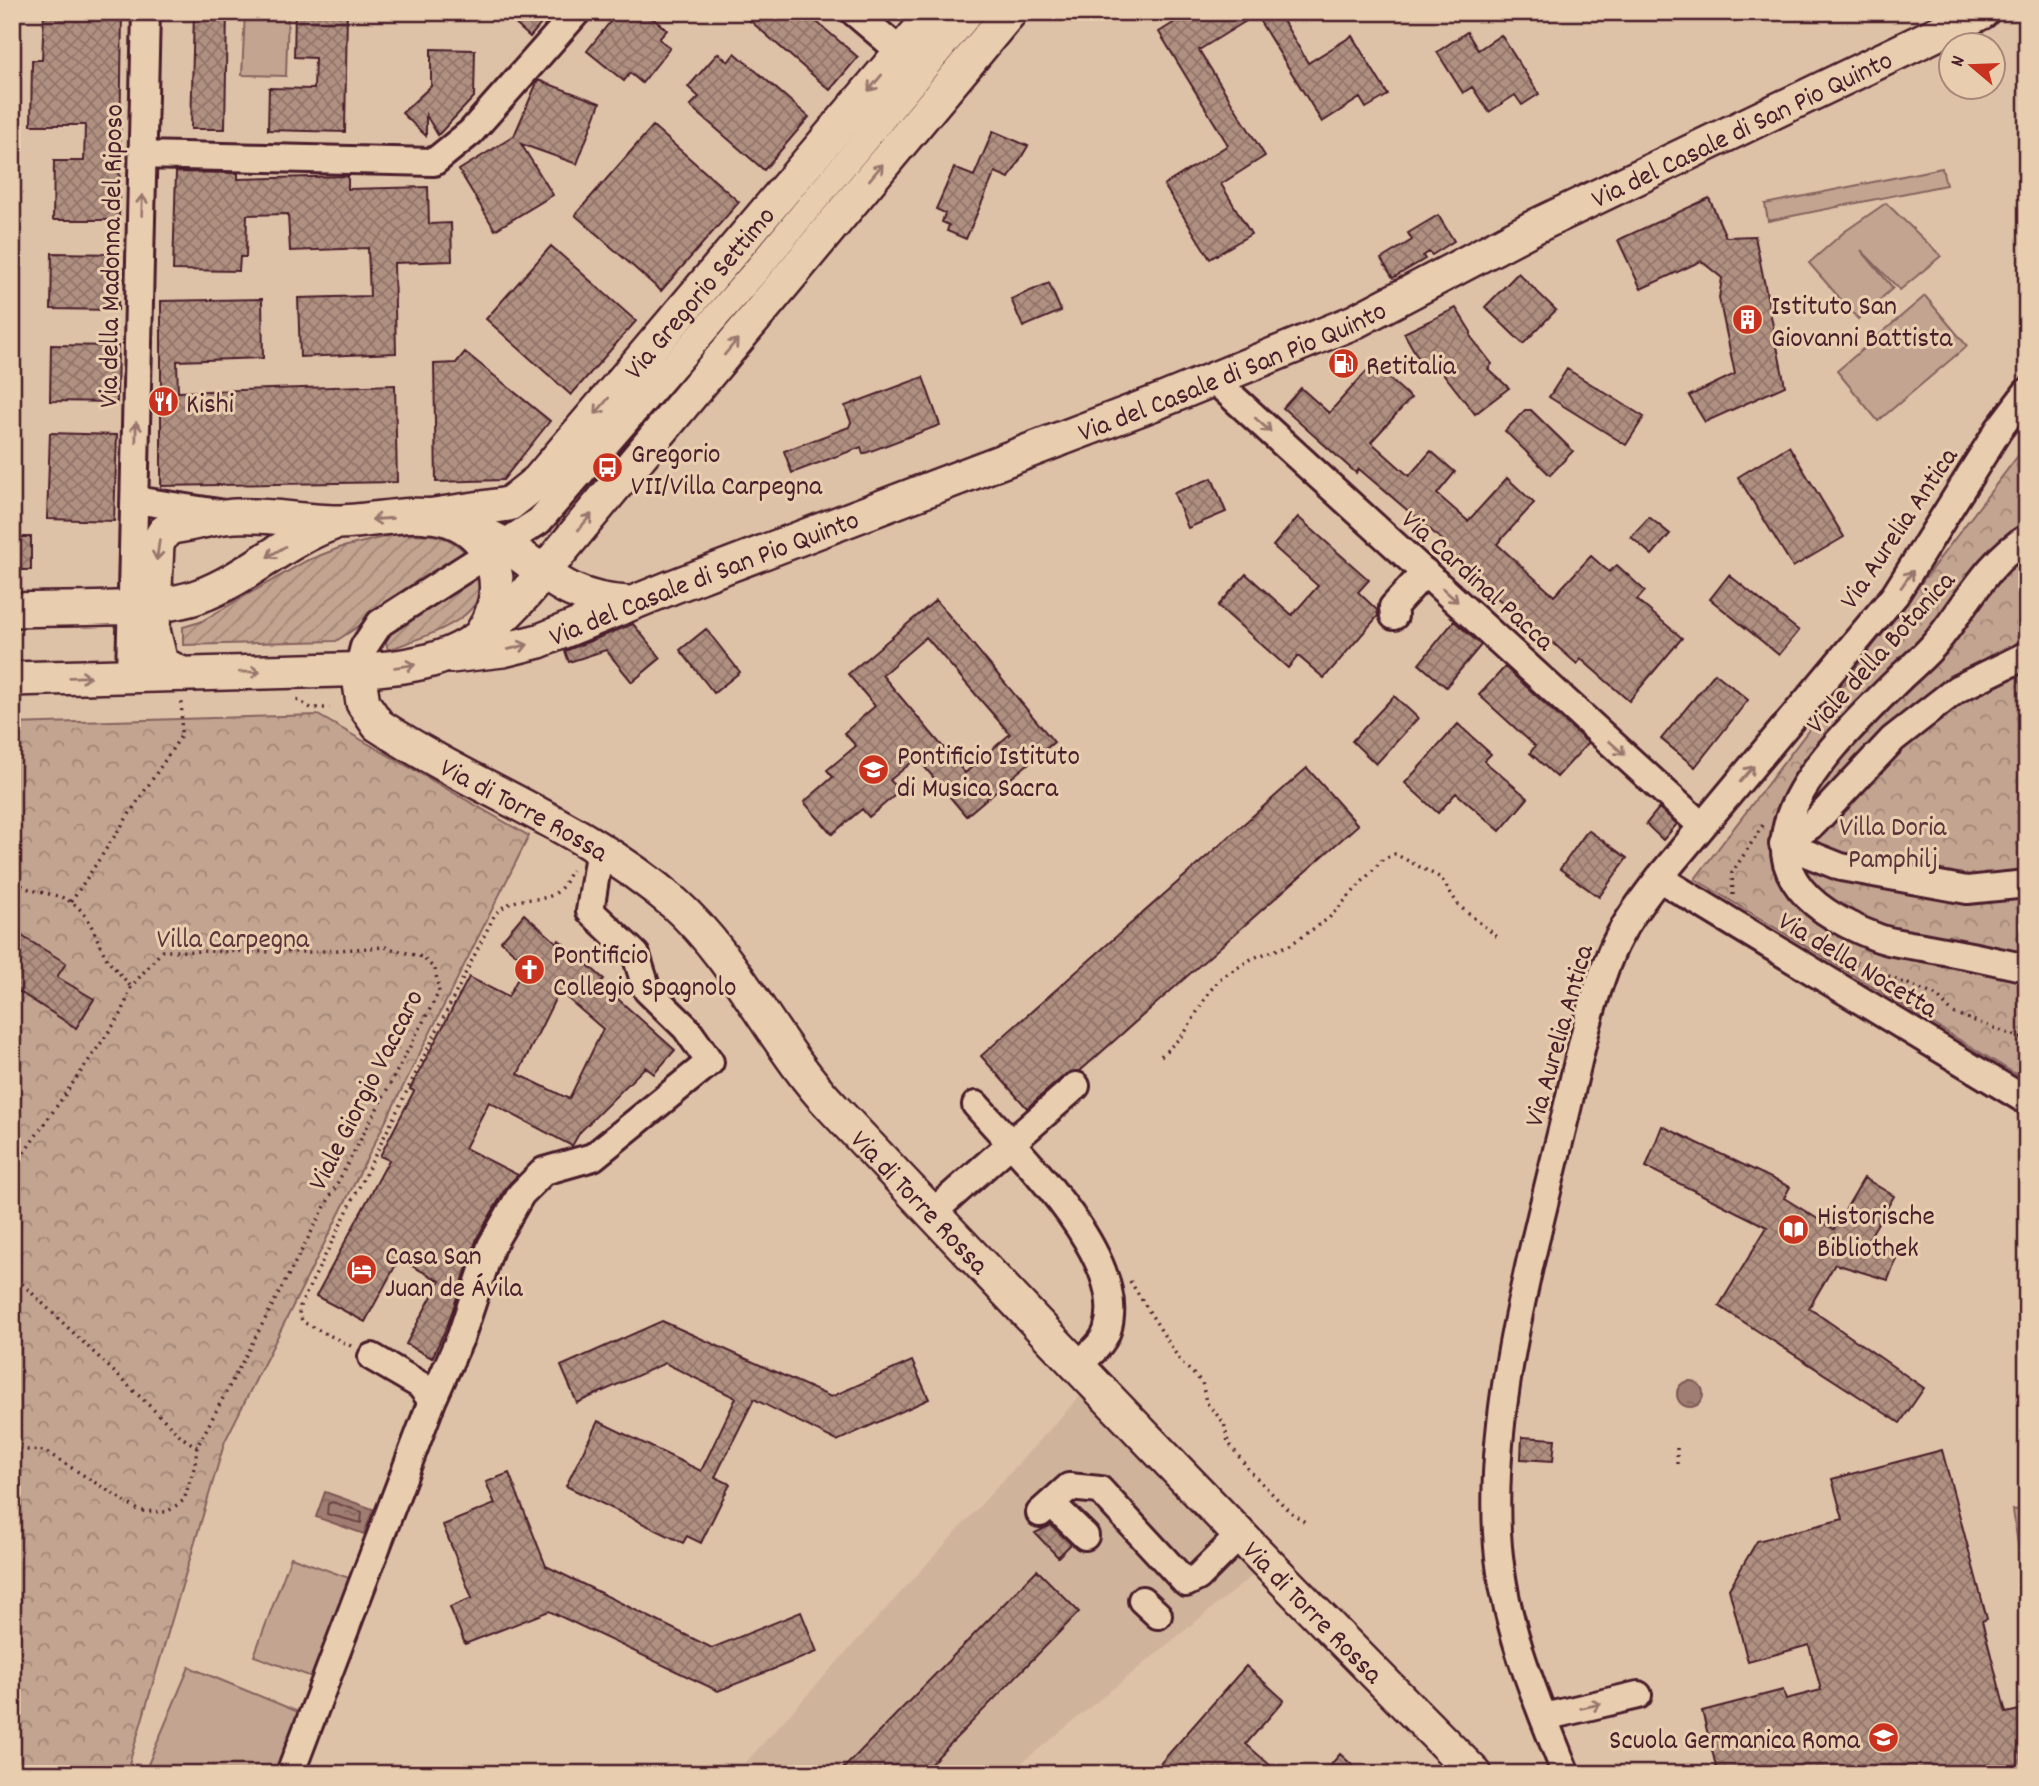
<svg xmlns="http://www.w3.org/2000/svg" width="2039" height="1786" font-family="Dekko,sans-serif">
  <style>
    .built { fill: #d0b39b }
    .forest { fill: url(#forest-crowns); stroke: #86625e; stroke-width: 2 }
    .garden { fill: url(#garden-furrows); stroke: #86625e; stroke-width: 2 }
    .pitch { fill: #c3a490; stroke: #86625e; stroke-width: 2 }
    .water { fill: url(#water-ripples); stroke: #7e5756; stroke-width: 2 }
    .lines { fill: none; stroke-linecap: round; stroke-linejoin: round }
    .shore { stroke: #6c4547; stroke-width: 2 }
    .building { fill: url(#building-cross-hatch); stroke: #4a1f2b; stroke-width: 2; fill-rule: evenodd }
    .minor-casing { stroke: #4a1f2b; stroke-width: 32 }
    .major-casing { stroke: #4a1f2b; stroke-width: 38 }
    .path { stroke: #4a1f2b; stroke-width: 3.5; stroke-dasharray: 2 5; stroke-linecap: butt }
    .minor { stroke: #e8cdaf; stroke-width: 26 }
    .major { stroke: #e8cdaf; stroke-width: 33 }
    .oneway { stroke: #99766d }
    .labels { text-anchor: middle; stroke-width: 6; stroke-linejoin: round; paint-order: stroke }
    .street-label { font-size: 28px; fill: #4a1f2b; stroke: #e8cdaf }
    .poi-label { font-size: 28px; fill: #4a1f2b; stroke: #e8cdaf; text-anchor: start }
    .park-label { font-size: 28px; fill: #5c333a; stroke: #e8cdaf }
  </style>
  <defs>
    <pattern id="forest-crowns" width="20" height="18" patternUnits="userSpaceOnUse" patternTransform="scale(1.75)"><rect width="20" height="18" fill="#c3a490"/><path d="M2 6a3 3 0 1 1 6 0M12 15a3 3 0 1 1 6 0" fill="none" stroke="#a08576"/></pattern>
    <pattern id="garden-furrows" width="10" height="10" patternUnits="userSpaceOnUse" patternTransform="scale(1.75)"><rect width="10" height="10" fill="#c3a490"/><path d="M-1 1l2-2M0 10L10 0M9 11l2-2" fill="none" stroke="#a08576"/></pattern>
    <pattern id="water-ripples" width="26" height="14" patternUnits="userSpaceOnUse" patternTransform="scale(1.75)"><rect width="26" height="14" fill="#a07d72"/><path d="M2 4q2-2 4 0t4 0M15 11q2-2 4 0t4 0" fill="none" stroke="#84665e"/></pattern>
    <pattern id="building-cross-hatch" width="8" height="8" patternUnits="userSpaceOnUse" patternTransform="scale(1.75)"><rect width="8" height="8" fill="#b09080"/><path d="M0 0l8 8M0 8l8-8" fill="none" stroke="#917569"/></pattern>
  </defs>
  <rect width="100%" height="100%" fill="#dec2a7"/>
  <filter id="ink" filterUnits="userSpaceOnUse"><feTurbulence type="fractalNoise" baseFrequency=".0143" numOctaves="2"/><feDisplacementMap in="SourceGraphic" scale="14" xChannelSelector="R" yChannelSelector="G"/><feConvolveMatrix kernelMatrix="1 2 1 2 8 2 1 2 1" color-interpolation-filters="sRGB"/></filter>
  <g filter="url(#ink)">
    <path class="built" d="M1082,1394L1258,1571L1008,1774H735Z"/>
    <path class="forest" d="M2027,444V1081L1695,879Z
      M318,715L529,836L225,1441L126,1774H12V724Z"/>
    <path class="garden" d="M392,535C420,534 449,530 467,555L336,641L183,645V627L200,622L306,561L339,548Z
      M478,572C496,619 420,637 388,650L385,639L392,632Z"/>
    <path class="pitch" d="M245,12H288L286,76L242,75Z
      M1942,168L1946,185L1768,221L1765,204Z
      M1886,203L1941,256L1900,290L1861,250L1893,288L1858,319L1809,263L1844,232Z
      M1925,296L1967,346L1878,421L1837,371Z
      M2027,1509V1607L2013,1510Z
      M291,1557L349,1578L312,1677L254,1656Z
      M189,1667L301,1713L277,1774H144Z"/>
    <path class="water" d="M1677 1394a13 13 0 1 1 26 0a13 13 0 1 1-26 0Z
      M325,1492L373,1509L364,1534L316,1517Z"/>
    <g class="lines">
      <path class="shore" d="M332,1502L362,1512L361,1523L327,1514L328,1504Z"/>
    </g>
    <path class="building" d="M44,12H122L119,220H53L54,161H84L85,125H31L32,60H42Z
      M194,12H227L225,129H191Z
      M295,12H347L345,132L268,130L269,88L314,89L315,58L294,57Z
      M502,12H551L530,37Z
      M618,12H645L667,30L659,39L670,48L642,83L630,73L624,81L587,51Z
      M740,12H805L858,57L830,90Z
      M1191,12H1278L1308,63L1352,36L1388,95L1366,108L1360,98L1322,122L1256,15L1199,50L1265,156L1221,184L1251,234L1210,259L1164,185L1228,145L1159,32Z
      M1467,32L1478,50L1501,35L1539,94L1522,105L1515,95L1489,112L1472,87L1463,93L1437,52Z
      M431,49L475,50L474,97L438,135L426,115V136L402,113L431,86Z
      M718,53L728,62L735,53L809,117L764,170L690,106L699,97L688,87Z
      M538,80L600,103L577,164L521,144L553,195L495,230L459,170L514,136Z
      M653,126L739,202L661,291L575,215Z
      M993,131L1028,146L1009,178L995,172L966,239L947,231L949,225L942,222L945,213L936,209L954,168L974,176Z
      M176,172L238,173V179L348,176V189L428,187L429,224L451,223L452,261L394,263L396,353L300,357L298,298L370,296L368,248L290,251L288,214L247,215L246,257H240L239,271L173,270Z
      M1709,198L1726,237L1755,236L1785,386L1705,422L1689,396L1735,374L1719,298L1722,278L1701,261L1641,289L1618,240Z
      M1438,215L1454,241L1432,255L1429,252L1423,256L1425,259L1393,278L1381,259L1412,240L1408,233Z
      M551,246L636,321L571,395L486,319Z
      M52,253L119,254L118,310L51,309Z
      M1518,273L1556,310L1523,344L1485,307Z
      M1049,283L1061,311L1023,327L1011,299Z
      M262,299L263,358L177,361L178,392L395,385L397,482L161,486V301Z
      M1456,308L1471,332V337L1492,364L1488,369L1509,388L1475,414L1435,363L1425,370L1404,333Z
      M51,345L118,346L117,402L50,401Z
      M465,352L550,421L503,480L436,482L434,364L456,363Z
      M1373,364L1411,398L1371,442L1409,476L1431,451L1455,472L1437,494L1468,521L1507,478L1534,503L1497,544L1554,596L1591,556L1609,572L1617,565L1645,591L1637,600L1682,638L1629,701L1581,659L1577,664L1510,605L1507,607L1443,548L1447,544L1359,469L1356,473L1283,408L1301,388L1329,413Z
      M1567,369L1644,417L1626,445L1549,397Z
      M923,377L940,425L863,454L861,447L792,473L784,451L849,427L851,422L845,406Z
      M1525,410H1531L1573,451L1550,475L1505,431Z
      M50,433L117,435L114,521L47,519Z
      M1789,446L1844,537L1793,567L1738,477Z
      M1212,478L1226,512L1188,528L1174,493Z
      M1298,517L1369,580L1358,592L1377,610L1378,616L1324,678L1298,656L1288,668L1218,606L1246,574L1292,615L1318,586L1273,546Z
      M1649,517L1670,534L1652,555L1631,537Z
      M12,537H31V570H12Z
      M1729,575L1799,631L1779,655L1710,599Z
      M936,600L1054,742L966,816L917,758L890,780L900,791L869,817L862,809L832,834L804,802L833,777L827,770L856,746L844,733L875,706L848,674ZM926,637L1010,734L965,773L882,675Z
      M1454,621L1481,645L1446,687L1419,664Z
      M633,624L661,658L632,682L606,650L569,662L565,651Z
      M706,629L740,672L714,693L680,650Z
      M1505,667L1588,743L1557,777L1530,753L1535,746L1479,695Z
      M1715,673L1748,700L1695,767L1661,739Z
      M1394,696L1418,718L1376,764L1352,741Z
      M1458,724L1491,754L1484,761L1528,798L1500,831L1456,793L1438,813L1405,783Z
      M1307,768L1358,825L1080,1071L1066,1074L1027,1108L981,1056Z
      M1659,808L1677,824L1663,840L1646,824Z
      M1588,830L1627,858L1599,897L1560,869Z
      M524,914L557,943L559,940L604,979L600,983L675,1050L654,1074L645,1067L580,1132L572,1146L489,1102L465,1148L518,1175L507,1186L477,1238L448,1324L432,1358L406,1344L440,1281L399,1259L365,1322L316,1296L389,1160L380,1156L414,1091L410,1089L469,977L508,997L526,963L501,941ZM559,991L603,1029L569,1099L518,1074Z
      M12,930L66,963L57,977L94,999L76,1028L12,987Z
      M1662,1126L1790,1187L1784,1198L1834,1229L1864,1178L1894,1196L1869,1238L1901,1246L1888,1280L1835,1264L1809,1308L1924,1388L1900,1423L1719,1306L1767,1227L1646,1167Z
      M662,1321L831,1397L912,1361L929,1399L837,1441L754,1399L715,1477L730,1484L701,1543L687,1536L683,1543L566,1486L598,1421L701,1471L736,1398L665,1363L577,1403L561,1366Z
      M1522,1437L1555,1439L1553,1461L1521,1459Z
      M1942,1450L1987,1619L1982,1621L2006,1713L2024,1709L2027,1721V1774H1718L1702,1711L1783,1690L1786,1699L1821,1690L1809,1645L1748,1662L1729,1589L1757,1541L1843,1519L1832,1479Z
      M509,1473L546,1566L712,1648L801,1612L817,1652L718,1691L549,1611L465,1644L450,1607L472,1598L443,1525L495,1504L486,1482Z
      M1051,1525L1071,1544L1058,1557L1035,1533Z
      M1037,1570L1079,1612L921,1774H838Z
      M1246,1666L1284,1700L1246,1744L1280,1774H1151Z
      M1340,1754L1362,1774H1323Z"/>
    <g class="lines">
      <defs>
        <path id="minor" d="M854,12L901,52
          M143,155L434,162L471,132L577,12
          M1213,379L1702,826
          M135,500L219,513
          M2027,538C1986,562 1964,610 1933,646C1924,656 1913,666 1903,675C1819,758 1699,869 1876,937C1890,943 1907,944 1923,947C1957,953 1992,960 2027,968
          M1394,616L1393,607L1425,572
          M358,670L364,647L380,623L539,521L754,273L971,12
          M130,675L146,12
          M1783,844L1813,824L1893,739L1957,689L2027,655
          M1783,844L1841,867L1967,890L2027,884
          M1659,878L2027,1101
          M976,1105C1019,1154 1131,1259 1107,1331C1102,1346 1086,1357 1075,1367
          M932,1213L1076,1086
          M432,1401L461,1336L491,1246L521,1194L544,1171L593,1157L710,1062L686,1028L647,990L636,955L590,911L600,848
          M1051,1503L1085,1536
          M1040,1513L1069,1487L1100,1490L1186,1583L1198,1577L1239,1536
          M1142,1600L1158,1615
          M1544,1717L1638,1695
          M290,1774L432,1401L420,1385L372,1357
          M1566,1774C1536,1699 1505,1628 1498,1547C1487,1418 1529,1268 1559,1142C1575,1079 1586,1013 1611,953C1623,925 1641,902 1659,878L1895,595L1999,429L2027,392"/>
        <g id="major">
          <path id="s1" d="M427,516L509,504L538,481L935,12"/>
          <path d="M475,531C537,553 550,600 628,603"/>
          <path d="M12,610C64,607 153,613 199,596C246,579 284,541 331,524"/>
          <path id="s2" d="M451,656L503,650L539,641L672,587L1160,401L1354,322L1536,226L1982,12"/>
          <path id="s3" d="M358,670L363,703L378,725C475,789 585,826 674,903C739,961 774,1046 834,1109C1045,1333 1257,1556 1475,1774"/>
          <path d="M182,674L161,663L153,630L157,544L164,532L172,527C192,524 215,517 235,516C269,514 304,522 337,522C373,522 416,508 450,520C497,537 509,592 483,631"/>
          <path d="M12,679L377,669C448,663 477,647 525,594L1010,12"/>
        </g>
      </defs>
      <use href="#minor" class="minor-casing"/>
      <use href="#major" class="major-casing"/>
      <path class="path" d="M297,700L311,708H330
        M12,875C24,896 53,890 71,902C92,915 96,942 109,962C116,970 124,978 131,987
        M1733,895L1732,873L1765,822
        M71,902L181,736L182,699
        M1830,952L1937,996L1953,1013L2027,1040
        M1161,1056L1184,1034L1209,992L1221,978L1253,958L1290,945L1329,918L1383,859L1395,854L1441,878L1459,906L1500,939
        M12,1170L122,1013L131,987L162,951L309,952L385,947L422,957L435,969L439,992L197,1447L195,1465L184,1500L167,1512L140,1511L45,1451L12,1449
        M12,1274L183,1438L197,1447
        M1130,1281L1181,1362L1202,1382L1206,1402L1224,1423L1228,1442L1249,1470L1289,1511L1305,1522
        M351,1346L303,1322L299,1314L300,1306L495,914C520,889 542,908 560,889C565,884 568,875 572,870
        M1677,1464V1444"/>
      <use href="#minor" class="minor"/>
      <use href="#major" class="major"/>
    </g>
    <defs><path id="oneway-shaft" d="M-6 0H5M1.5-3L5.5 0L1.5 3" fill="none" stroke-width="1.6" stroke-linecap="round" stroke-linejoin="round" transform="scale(1.75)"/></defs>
    <g class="oneway">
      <use href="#oneway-shaft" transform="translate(875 83) rotate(130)"/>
      <use href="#oneway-shaft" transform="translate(876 172) rotate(-50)"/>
      <use href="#oneway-shaft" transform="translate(142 205) rotate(-89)"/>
      <use href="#oneway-shaft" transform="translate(731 347) rotate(-50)"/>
      <use href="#oneway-shaft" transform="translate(602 406) rotate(130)"/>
      <use href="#oneway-shaft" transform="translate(1263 425) rotate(42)"/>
      <use href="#oneway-shaft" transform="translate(136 432) rotate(-89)"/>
      <use href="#oneway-shaft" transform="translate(382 519) rotate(176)"/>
      <use href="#oneway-shaft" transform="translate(585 522) rotate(-50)"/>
      <use href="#oneway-shaft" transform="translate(158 550) rotate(98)"/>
      <use href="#oneway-shaft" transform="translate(276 552) rotate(149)"/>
      <use href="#oneway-shaft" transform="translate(1907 579) rotate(-55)"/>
      <use href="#oneway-shaft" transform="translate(1450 595) rotate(42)"/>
      <use href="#oneway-shaft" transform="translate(518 647) rotate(-14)"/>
      <use href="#oneway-shaft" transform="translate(405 666) rotate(-8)"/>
      <use href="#oneway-shaft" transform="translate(250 672) rotate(-1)"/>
      <use href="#oneway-shaft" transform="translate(80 677) rotate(-2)"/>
      <use href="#oneway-shaft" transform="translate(1617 748) rotate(42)"/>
      <use href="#oneway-shaft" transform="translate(1747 774) rotate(-49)"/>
      <use href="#oneway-shaft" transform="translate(1591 1706) rotate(-13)"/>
    </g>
  </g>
  <defs>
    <symbol id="building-disc" viewBox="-11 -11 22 22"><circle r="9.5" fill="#c8321e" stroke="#e8cdaf"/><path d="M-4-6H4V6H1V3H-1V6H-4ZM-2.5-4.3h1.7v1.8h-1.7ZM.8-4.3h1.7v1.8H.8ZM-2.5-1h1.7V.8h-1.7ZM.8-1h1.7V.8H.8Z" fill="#fff"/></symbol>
    <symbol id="fuel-disc" viewBox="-11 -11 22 22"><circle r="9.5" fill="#c8321e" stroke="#e8cdaf"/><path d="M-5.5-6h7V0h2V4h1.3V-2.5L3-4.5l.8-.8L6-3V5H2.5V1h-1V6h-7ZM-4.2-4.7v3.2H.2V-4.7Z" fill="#fff"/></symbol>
    <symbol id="restaurant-disc" viewBox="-11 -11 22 22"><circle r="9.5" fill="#c8321e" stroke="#e8cdaf"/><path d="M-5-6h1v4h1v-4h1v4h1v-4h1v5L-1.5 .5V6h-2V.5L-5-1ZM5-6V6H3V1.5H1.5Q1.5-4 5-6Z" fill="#fff"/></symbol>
    <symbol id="bus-disc" viewBox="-11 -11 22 22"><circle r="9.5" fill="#c8321e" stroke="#e8cdaf"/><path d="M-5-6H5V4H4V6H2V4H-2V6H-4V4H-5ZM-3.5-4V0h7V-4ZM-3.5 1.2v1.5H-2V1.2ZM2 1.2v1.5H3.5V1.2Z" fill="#fff"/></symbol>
    <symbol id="university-disc" viewBox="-11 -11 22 22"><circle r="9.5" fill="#c8321e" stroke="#e8cdaf"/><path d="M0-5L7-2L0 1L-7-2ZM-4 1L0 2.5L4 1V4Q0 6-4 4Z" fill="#fff"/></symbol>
    <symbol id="church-disc" viewBox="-11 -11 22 22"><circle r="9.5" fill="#c8321e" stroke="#e8cdaf"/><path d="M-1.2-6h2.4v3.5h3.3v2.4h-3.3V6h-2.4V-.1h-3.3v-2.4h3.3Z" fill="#fff"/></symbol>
    <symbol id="library-disc" viewBox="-11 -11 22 22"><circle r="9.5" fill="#c8321e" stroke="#e8cdaf"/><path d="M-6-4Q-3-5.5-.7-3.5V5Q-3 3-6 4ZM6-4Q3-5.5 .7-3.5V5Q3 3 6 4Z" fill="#fff"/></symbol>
    <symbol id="hotel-disc" viewBox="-11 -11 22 22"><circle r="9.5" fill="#c8321e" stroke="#e8cdaf"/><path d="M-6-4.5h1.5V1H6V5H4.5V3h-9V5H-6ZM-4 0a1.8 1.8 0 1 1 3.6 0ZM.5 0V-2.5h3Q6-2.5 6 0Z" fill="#fff"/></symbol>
    <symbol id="school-disc" viewBox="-11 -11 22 22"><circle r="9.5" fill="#c8321e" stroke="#e8cdaf"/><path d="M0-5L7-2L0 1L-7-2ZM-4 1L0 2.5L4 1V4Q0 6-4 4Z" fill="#fff"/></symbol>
  </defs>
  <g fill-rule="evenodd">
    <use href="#building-disc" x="1730" y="302" width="35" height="35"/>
    <use href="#fuel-disc" x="1326" y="346" width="35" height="35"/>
    <use href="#restaurant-disc" x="146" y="384" width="35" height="35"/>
    <use href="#bus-disc" x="590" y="450" width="35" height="35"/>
    <use href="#university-disc" x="856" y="752" width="35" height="35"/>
    <use href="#church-disc" x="512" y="952" width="35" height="35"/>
    <use href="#library-disc" x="1776" y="1212" width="35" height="35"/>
    <use href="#hotel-disc" x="344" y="1252" width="35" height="35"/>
    <use href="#school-disc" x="1866" y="1720" width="35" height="35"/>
  </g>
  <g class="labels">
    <g class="street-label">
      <text dy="10" stroke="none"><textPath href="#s2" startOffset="1398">Via del Casale di San Pio Quinto</textPath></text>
      <text transform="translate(109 256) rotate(-89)" y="10">Via della Madonna del Riposo</text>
      <text dy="10" stroke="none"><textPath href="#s1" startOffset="368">Via Gregorio Settimo</textPath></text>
      <text dy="10" stroke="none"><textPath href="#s2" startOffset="833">Via del Casale di San Pio Quinto</textPath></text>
      <text transform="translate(1897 527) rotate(-56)" y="10">Via Aurelia Antica</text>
      <text dy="10" stroke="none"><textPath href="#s2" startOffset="266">Via del Casale di San Pio Quinto</textPath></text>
      <text transform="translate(1479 579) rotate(42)" y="10">Via Cardinal Pacca</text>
      <text transform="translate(1879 651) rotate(-48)" y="10">Viale della Botanica</text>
      <text dy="10" stroke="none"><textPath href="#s3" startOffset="229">Via di Torre Rossa</textPath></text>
      <text transform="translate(1859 963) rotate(31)" y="10">Via della Nocetta</text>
      <text transform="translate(1557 1035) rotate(-74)" y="10">Via Aurelia Antica</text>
      <text transform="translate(364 1089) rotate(-63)" y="10">Viale Giorgio Vaccaro</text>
      <text dy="10" stroke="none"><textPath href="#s3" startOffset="794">Via di Torre Rossa</textPath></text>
      <text dy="10" stroke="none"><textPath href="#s3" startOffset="1362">Via di Torre Rossa</textPath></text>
    </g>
    <g class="poi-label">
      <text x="1771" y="314">Istituto San<tspan x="1771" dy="32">Giovanni Battista</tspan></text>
      <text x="1366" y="374">Retitalia</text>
      <text x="186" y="412">Kishi</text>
      <text x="631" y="462">Gregorio<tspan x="631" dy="32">VII/Villa Carpegna</tspan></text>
      <text x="897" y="764">Pontificio Istituto<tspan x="897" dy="32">di Musica Sacra</tspan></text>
      <text x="553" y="963">Pontificio<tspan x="553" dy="32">Collegio Spagnolo</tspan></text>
      <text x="1817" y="1224">Historische<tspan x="1817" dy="32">Bibliothek</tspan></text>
      <text x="385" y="1264">Casa San<tspan x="385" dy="32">Juan de Ávila</tspan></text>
      <text x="1860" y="1748" text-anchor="end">Scuola Germanica Roma</text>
    </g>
    <g class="park-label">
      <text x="1893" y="835">Villa Doria<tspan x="1893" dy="32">Pamphilj</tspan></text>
      <text x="233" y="947">Villa Carpegna</text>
    </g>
  </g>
  <rect width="2039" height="1786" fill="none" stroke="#e8cdaf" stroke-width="42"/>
  <rect x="21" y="21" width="1997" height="1744" fill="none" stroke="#4a1f2b" stroke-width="2.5" filter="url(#ink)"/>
  <g transform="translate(1972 66) rotate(289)"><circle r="33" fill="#e8cdaf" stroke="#a9877a" stroke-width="2"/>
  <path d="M0-5L12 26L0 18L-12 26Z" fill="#c8321e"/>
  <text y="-10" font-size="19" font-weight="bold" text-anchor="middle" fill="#4a1f2b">N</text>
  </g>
</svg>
